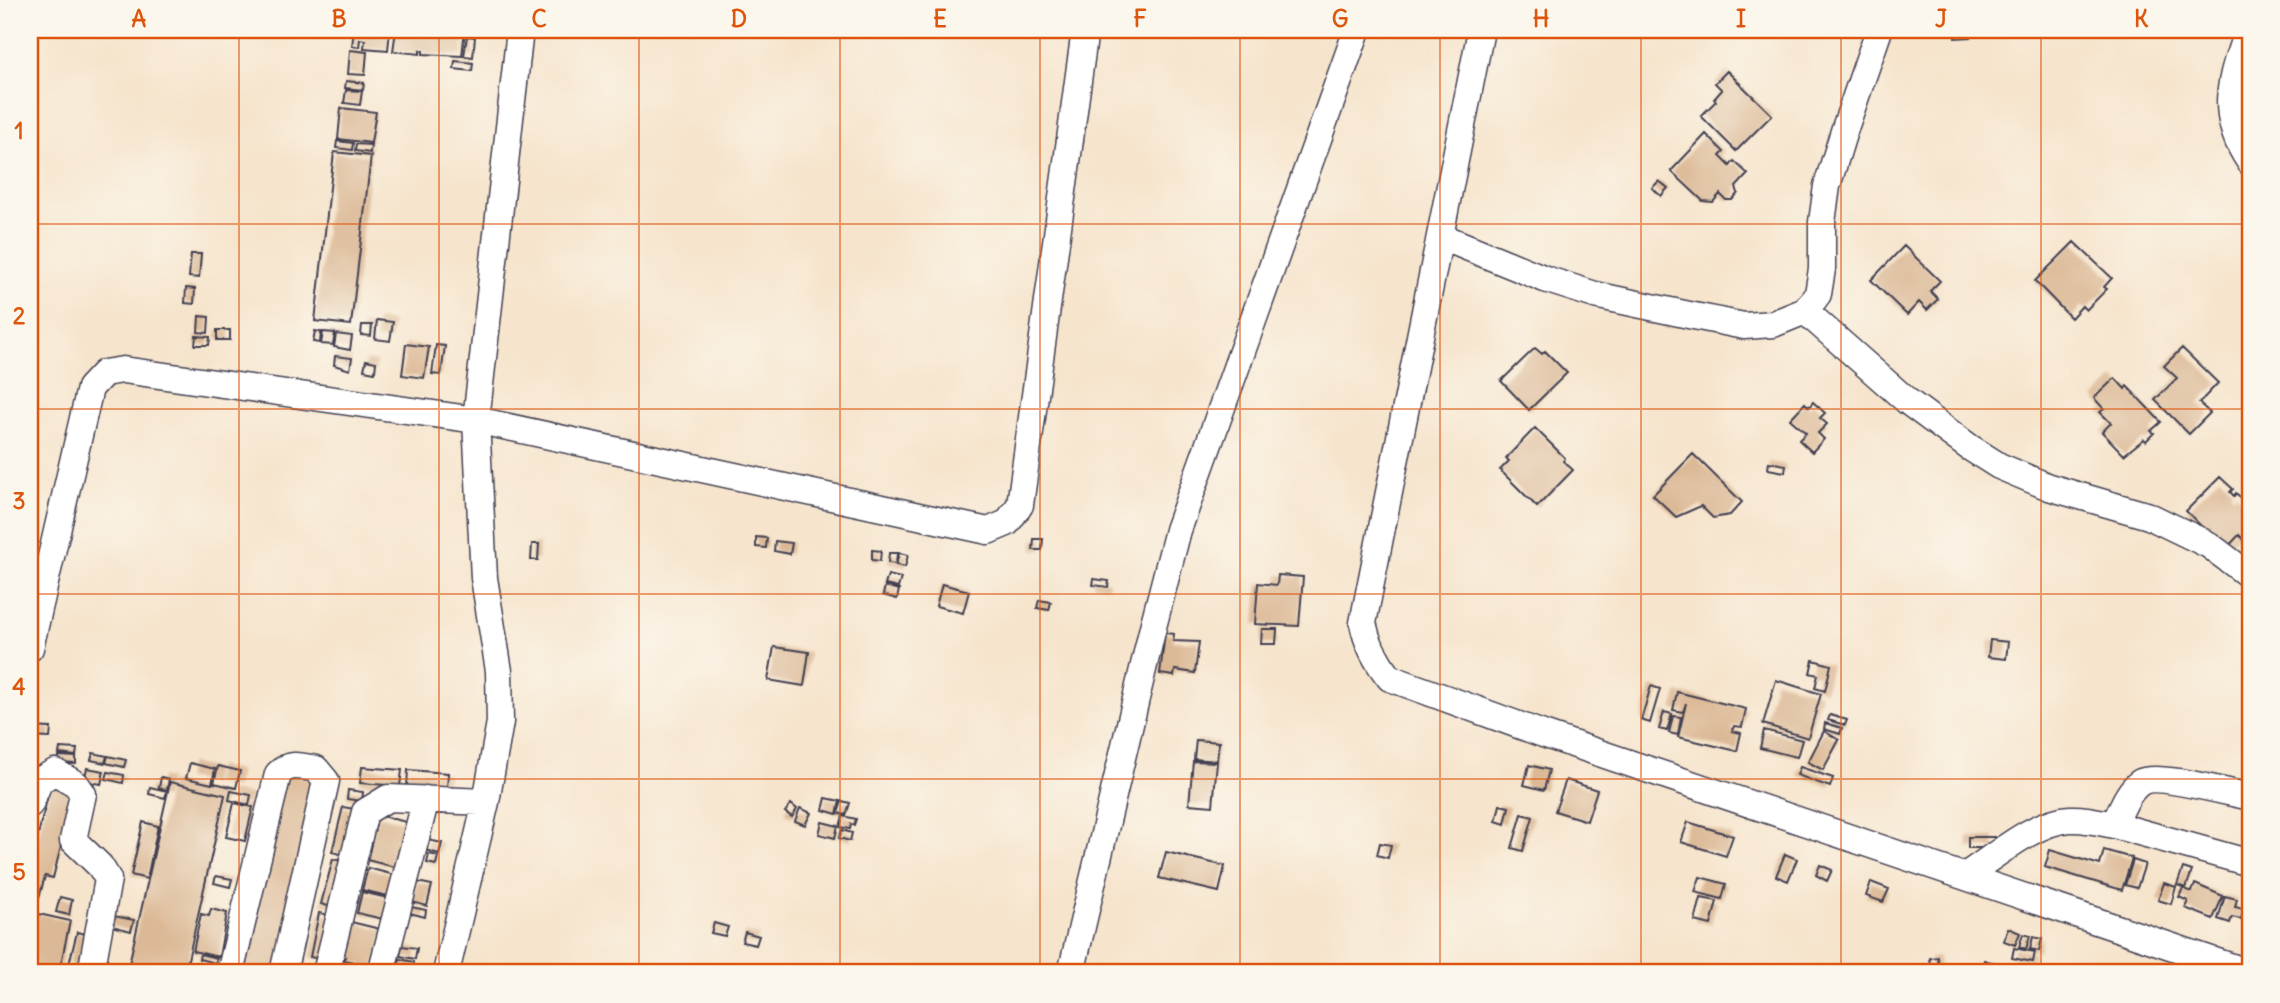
<svg xmlns="http://www.w3.org/2000/svg" width="2280" height="1003" font-family="Delius,sans-serif">
  <style>
    .building { fill: #dcb996 }
    .lines { fill: none; stroke-linecap: round; stroke-linejoin: round }
    .minor-casing { stroke: #423f51; stroke-width: 29 }
    .minor { stroke: #fff; stroke-width: 26 }
    .grid { fill: none; stroke: #de560e; stroke-width: 2; stroke-opacity: 0.55 }
    .neatline { fill: none; stroke: #de560e; stroke-width: 2.5 }
    .grid-label { font-size: 23px; text-anchor: middle; font-weight: bold; fill: #de560e }
  </style>
  <rect width="100%" height="100%" fill="#fbf7ec"/>
  <filter id="ink" filterUnits="userSpaceOnUse"><feTurbulence type="fractalNoise" baseFrequency=".0143" numOctaves="2"/><feDisplacementMap in="SourceGraphic" scale="14" xChannelSelector="R" yChannelSelector="G"/><feConvolveMatrix kernelMatrix="1 2 1 2 8 2 1 2 1" color-interpolation-filters="sRGB"/></filter>
  <filter id="wash" filterUnits="userSpaceOnUse"><feTurbulence type="fractalNoise" baseFrequency=".00686" numOctaves="4" result="noise"/><feDisplacementMap in="SourceGraphic" scale="28" xChannelSelector="R" yChannelSelector="G"/><feGaussianBlur stdDeviation="1.57" result="paint"/><feColorMatrix in="noise" values="0 0 0 0 0 0 0 0 0 0 0 0 0 0 0 0 0 1.4 0 .05"/><feComposite in="paint" operator="in"/></filter>
  <g filter="url(#wash)">
    <rect width="100%" height="100%" fill="#f6e4cc"/>
    <g id="blocks">
      <path class="building" d="M354,30H390L388,50L364,48L365,40L360,39L359,47L352,46Z
        M396,30H465L462,56L423,54V51L420,50V54L393,51Z
        M1955,30H1970L1971,37L1955,38Z
        M467,36L475,37L473,57L464,56Z
        M350,50L367,52L365,75L348,74Z
        M455,61L473,63L472,71L454,69Z
        M1727,71L1772,115L1736,151L1701,116L1716,101L1714,99L1722,90L1715,83Z
        M346,81L364,83L363,90L345,88Z
        M346,90L362,91L360,105L344,103Z
        M341,108L376,112L371,143L338,139Z
        M1706,134L1724,152L1720,156L1730,166L1734,161L1748,174L1736,187L1738,193L1732,200H1726L1720,194L1713,202L1703,201L1671,171Z
        M337,141L353,143L352,150L336,148Z
        M356,144L371,145L370,153L355,151Z
        M334,152L371,156L351,325L315,321Z
        M1659,181L1668,188L1661,196L1652,188Z
        M2074,242L2112,278L2104,287L2107,289L2086,310L2082,306L2071,318L2035,281Z
        M1904,246L1940,281L1930,291L1938,299L1927,310L1919,302L1907,315L1871,280Z
        M191,254H201L199,278L189,277Z
        M186,288L195,289L194,304L185,303Z
        M199,316L209,317L208,333L198,332Z
        M377,320L393,322L390,341L375,339Z
        M362,325H372L371,336L361,335Z
        M217,330H230V340H217Z
        M315,331L321,332L320,343L313,342Z
        M323,332L335,333L333,345L321,344Z
        M336,334L352,336L350,350L334,347Z
        M196,336L210,337L209,345H195Z
        M406,344L429,347L424,378L402,375Z
        M436,345L445,346L441,375L432,374Z
        M1535,348L1542,354L1545,351L1567,373L1529,410L1501,381Z
        M2182,348L2218,383L2199,403L2210,413L2189,434L2155,400L2177,378L2164,366Z
        M335,356L352,358L350,370L334,365Z
        M366,360L376,362L375,372L364,370Z
        M2115,378L2125,389L2127,386L2161,422L2151,431L2154,433L2146,441L2144,439L2124,455L2102,432L2111,423L2100,412L2104,409L2094,398Z
        M1813,402L1825,413L1820,418L1827,424L1818,433L1824,439L1812,452L1799,440L1806,433L1790,419L1805,403L1809,407Z
        M1535,428L1565,458L1563,461L1573,470L1537,507L1500,470L1509,461L1506,458Z
        M1693,454L1742,502L1730,515L1713,518L1701,506L1676,517L1653,495Z
        M1769,462L1786,465L1785,472L1768,469Z
        M2220,477L2233,489L2230,492L2234,496L2236,493L2250,507V536L2245,541L2239,535L2225,550L2186,511Z
        M756,537L767,538L766,548L756,547Z
        M1034,539H1043L1042,550H1033Z
        M775,541L792,543L790,554L774,551Z
        M532,544H539L538,560H531Z
        M872,550L881,551L880,561L872,560Z
        M889,553H897L896,564L888,563Z
        M899,553L908,555L905,567L896,565Z
        M888,575L901,578L898,588L885,585Z
        M1278,575L1303,577L1299,626L1255,624L1258,583L1277,585Z
        M1094,579L1109,581L1108,587L1093,585Z
        M942,584L969,591L963,613L936,606Z
        M885,586L899,590L897,599L883,595Z
        M1039,600L1051,602L1049,610L1037,608Z
        M1262,629H1277L1276,644H1261Z
        M1165,633L1174,634L1173,641L1199,642L1195,673L1175,670L1174,676L1160,674Z
        M1990,640L2008,642L2006,659L1988,657Z
        M774,647L809,652L804,686L768,680Z
        M1813,660L1831,665L1825,691L1815,688L1818,675L1810,673Z
        M1776,680L1821,694L1808,738L1763,724Z
        M1651,686L1660,689L1650,723L1641,720Z
        M1677,692L1746,709L1742,727L1734,726L1732,731L1741,733L1737,751L1678,737L1686,703L1683,712L1673,710Z
        M1664,712L1672,714L1667,731L1659,729Z
        M1830,715L1847,720L1845,725L1828,720Z
        M1673,716L1681,717L1678,735L1669,733Z
        M1825,723L1842,728L1840,734L1824,729Z
        M30,727L51,728L50,738L30,737Z
        M1764,730L1802,740L1797,757L1760,748Z
        M1824,731L1839,740L1823,770L1808,762Z
        M1196,740L1219,742L1217,761L1194,759Z
        M60,748L77,749L76,756L59,754Z
        M93,753L107,756L105,763L91,760Z
        M59,756L76,757V764L58,763Z
        M108,756L126,760L124,767L106,763Z
        M1193,761L1217,762L1213,806L1189,804Z
        M190,763L215,769L212,784L186,778Z
        M1529,765L1549,770L1544,790L1524,785Z
        M218,766L240,771L236,788L214,783Z
        M362,767L402,770L400,786L360,783Z
        M1800,767L1833,778L1830,787L1797,775Z
        M87,768L104,771L101,784L84,781Z
        M408,770L448,773L447,790L407,787Z
        M108,772L124,775L123,783L106,779Z
        M285,774L319,782L275,973H239Z
        M161,777L169,779L167,790L159,788Z
        M1566,780L1597,790L1587,821L1555,811Z
        M170,782L225,795L185,973H127Z
        M51,784L75,790L53,878L45,876L39,898L30,896V866Z
        M150,787L167,791L165,798L149,794Z
        M348,790L363,792L362,801L347,799Z
        M231,791L251,795L249,805L229,800Z
        M826,798L840,801L837,814L823,810Z
        M842,801L850,803L846,815L838,813Z
        M234,803L253,807L245,841L226,837Z
        M791,804L797,809L792,817L785,812Z
        M1500,805L1509,807L1505,824L1496,821Z
        M343,807L360,810L349,856L332,852Z
        M800,808L811,813L805,825L795,821Z
        M1522,814L1533,817L1523,851L1512,848Z
        M378,815L410,823L399,868L367,860Z
        M843,816L856,819L854,825L851,824L850,829L840,827Z
        M143,822L158,826L147,879L131,875Z
        M822,822L838,826L835,838L819,834Z
        M1688,822L1733,836L1726,856L1681,842Z
        M842,830L852,833L850,841L839,838Z
        M1968,837H1994V848H1968Z
        M428,840L442,843L439,854L425,850Z
        M1380,843L1391,845L1388,858L1377,855Z
        M2050,850L2100,865L2104,850L2132,858L2122,890L2045,867Z
        M1166,852L1225,866L1219,892L1159,878Z
        M429,854L438,856L436,865L427,863Z
        M1785,854L1797,859L1788,881L1776,876Z
        M333,859L348,863L335,908L321,904Z
        M2133,860L2145,864L2137,888L2125,885Z
        M1820,865L1832,870L1827,881L1816,875Z
        M368,868L398,876L392,897L362,890Z
        M2183,868L2192,871L2186,888L2177,885Z
        M216,876L232,879L230,887L214,883Z
        M1700,877L1726,884L1722,899L1695,892Z
        M417,882L432,885L427,906L412,902Z
        M1871,882L1889,889L1883,902L1866,896Z
        M2164,883L2176,887L2171,904L2158,900Z
        M2195,884L2223,896L2213,919L2185,908L2188,901L2179,897L2183,888L2192,892Z
        M2247,891L2250,892V908L2243,906Z
        M362,892L392,899L387,920L357,913Z
        M2225,896L2237,899L2235,907L2244,909L2241,919L2232,917L2230,923L2218,919Z
        M60,897L72,900L69,915L56,912Z
        M1701,898L1717,901L1711,925L1695,921Z
        M411,907L426,910L425,917L410,913Z
        M211,909L227,913L219,957L193,951L201,914L209,916Z
        M30,912L70,921L59,973H30Z
        M319,913L334,916L325,960L310,957Z
        M114,916L134,920L131,931L112,926Z
        M343,920L384,930L373,973L361,971L363,964L344,960L345,957L334,954Z
        M714,923L728,927L725,936L711,933Z
        M2008,928L2020,933L2015,945L2004,941Z
        M77,932L86,934L78,966L69,964Z
        M745,932L759,936L756,945L742,942Z
        M2023,934L2030,936L2026,949L2019,947Z
        M2033,937L2042,939L2039,951L2030,949Z
        M402,946L417,948L415,959L400,956Z
        M2014,948L2035,952L2033,962L2012,958Z
        M200,954L217,958L215,963L199,959Z
        M1938,957L1939,971L1932,972L1930,958Z
        M400,959L414,962L412,973L397,970Z
        M1984,960L1994,963L1991,973L1981,970Z
        M2111,963L2122,968L2119,973L2107,972Z
        M197,966L214,970V973H195Z"/>
    </g>
  </g>
  <g filter="url(#ink)">
    <use href="#blocks" fill-opacity="0" stroke="#423f51" stroke-width="2"/>
    <g class="lines">
      <defs>
        <path id="minor" d="M1481,30L1363,623C1367,644 1377,662 1390,678L1543,734L2250,973
          M2248,30C2230,78 2218,116 2250,162
          M1440,236L1545,279L1595,295L1689,315L1744,326L1773,324L1805,311L1818,294L1822,269V222L1827,186L1844,131L1879,30
          M1805,311L1907,401L1969,447L1999,466L2049,487L2149,516L2209,545L2250,576
          M30,648L90,388L104,373L123,370L476,420L988,531L1007,523L1020,505L1085,30
          M30,804L40,780L55,772L76,784L83,794L73,840L100,866L108,879L91,973
          M2114,825C2121,811 2127,791 2141,782C2156,773 2230,793 2250,797
          M1965,876C1994,857 2035,821 2070,819C2085,818 2100,822 2114,825L2250,863
          M230,973L278,774C289,762 301,766 316,769L326,781L283,973
          M326,973L365,812L388,798L486,802
          M381,973L426,799
          M446,973L486,802L500,722L499,671L484,578L476,420L520,30
          M1071,973L1153,627L1178,530L1357,30"/>
      </defs>
      <use href="#minor" class="minor-casing"/>
      <use href="#minor" class="minor"/>
    </g>
  </g>
  <path class="grid" d="M239,30V973M439,30V973M639,30V973M840,30V973M1040,30V973M1240,30V973M1440,30V973M1641,30V973M1841,30V973M2041,30V973M30,224H2250M30,409H2250M30,594H2250M30,779H2250"/>
  <rect width="2280" height="1003" fill="none" stroke="#fbf7ec" stroke-width="77"/>
  <rect x="38" y="38" width="2204" height="926" class="neatline"/>
  <g class="grid-label">
    <text x="139" y="27">A</text>
    <text x="339" y="27">B</text>
    <text x="539" y="27">C</text>
    <text x="739" y="27">D</text>
    <text x="940" y="27">E</text>
    <text x="1140" y="27">F</text>
    <text x="1340" y="27">G</text>
    <text x="1541" y="27">H</text>
    <text x="1741" y="27">I</text>
    <text x="1941" y="27">J</text>
    <text x="2141" y="27">K</text>
    <text x="19" y="139">1</text>
    <text x="19" y="324">2</text>
    <text x="19" y="509">3</text>
    <text x="19" y="695">4</text>
    <text x="19" y="880">5</text>
  </g>
</svg>
